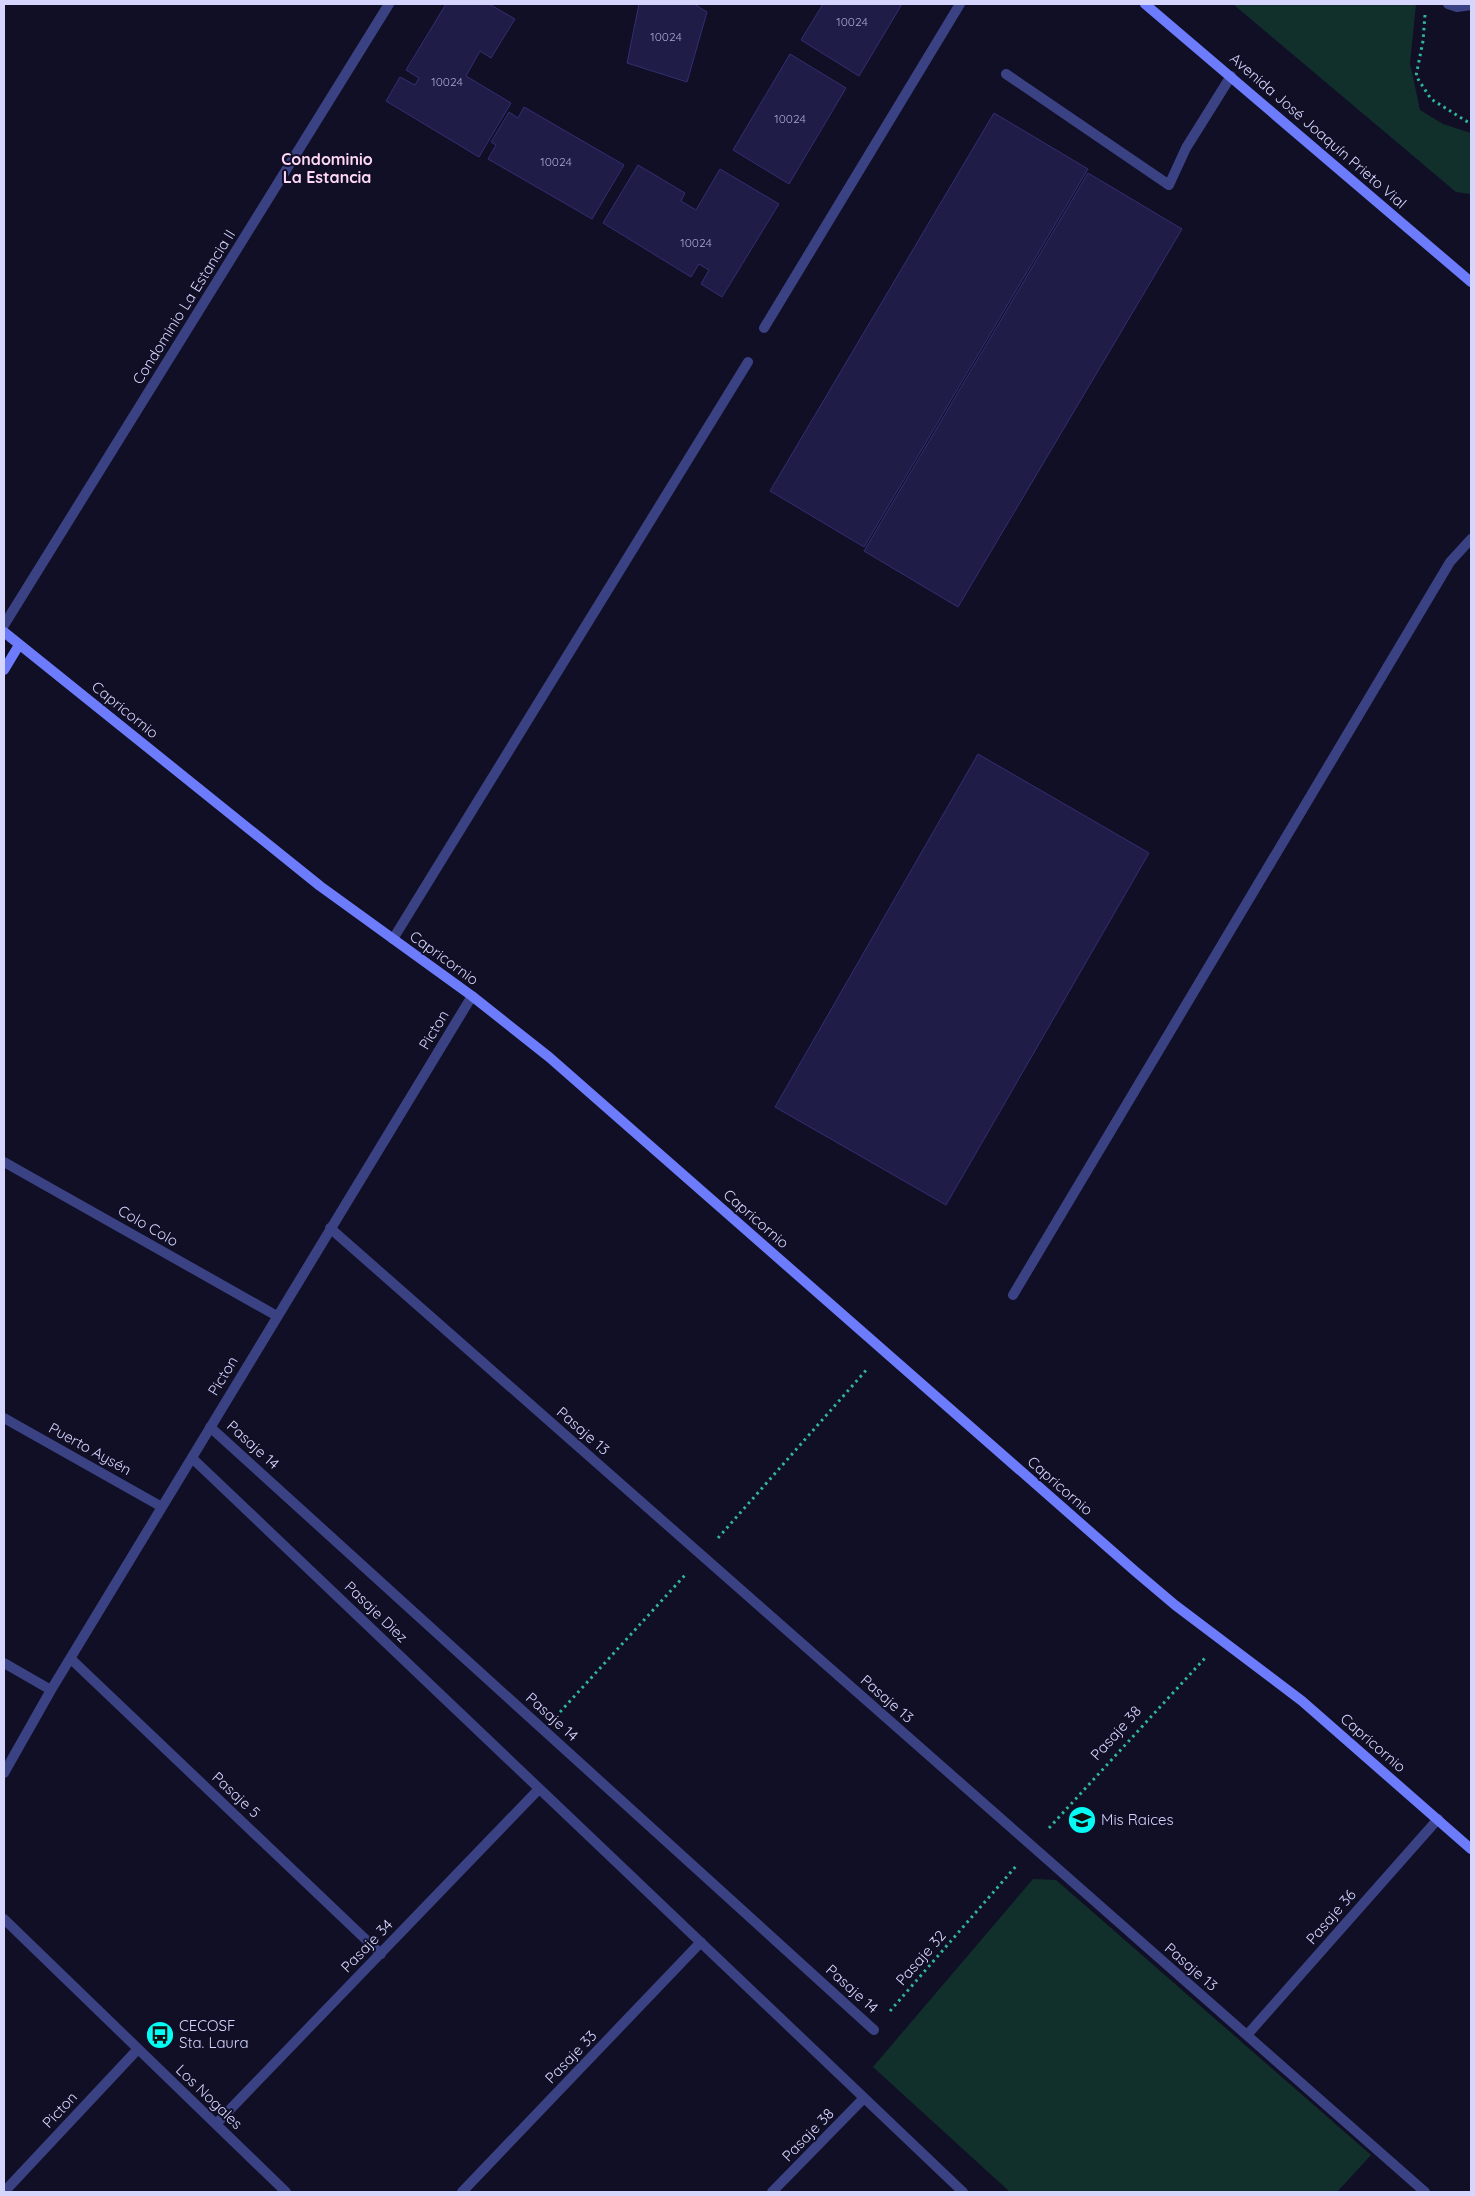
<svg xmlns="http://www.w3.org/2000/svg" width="1475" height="2196" font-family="Quicksand,sans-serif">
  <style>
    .green { fill: #12302b }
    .building { fill: #1f1c47; stroke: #332e72 }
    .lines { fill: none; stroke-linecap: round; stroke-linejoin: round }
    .path { stroke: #31b69d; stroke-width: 3; stroke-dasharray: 2.5 4; stroke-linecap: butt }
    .lane { stroke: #3b4284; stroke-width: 10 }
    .street { stroke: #3b4284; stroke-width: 10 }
    .secondary { stroke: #6d7cfd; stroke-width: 10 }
    .labels { text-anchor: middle; stroke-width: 4; stroke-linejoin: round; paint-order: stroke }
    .number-label { font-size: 12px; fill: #a8a7d0 }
    .street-label { font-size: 15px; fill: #d5d5fe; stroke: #100f26 }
    .poi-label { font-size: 15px; fill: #d5d5fe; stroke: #100f26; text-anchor: start }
    .neighbourhood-label { font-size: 16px; font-weight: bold; fill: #fed7f5; stroke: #100f26 }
  </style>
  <rect width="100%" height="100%" fill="#100f26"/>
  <path class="green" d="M1233,4H1416L1410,63L1420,110L1443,124L1471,133V194L1456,192Z
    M1033,1879L1056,1880L1371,2155L1337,2192H1010L873,2067Z"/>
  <path class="building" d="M446,4H489L515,19L491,58L480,51L466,76L511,103L479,157L386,101L400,77L415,85L419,78L406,70Z
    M639,4H694L707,12L687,82L627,63Z
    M823,4H902L859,76L801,40Z
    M790,54L846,88L789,184L733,150Z
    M524,107L624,165L592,219L488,159L496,145L491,142L509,112L518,118Z
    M994,113L1088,169L864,547L770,491Z
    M638,165L685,193L681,201L696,210L720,169L779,204L722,297L701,284L709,270L699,264L691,277L603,223Z
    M1088,173L1182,229L958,607L864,551Z
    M978,754L1149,853L946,1205L775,1107Z"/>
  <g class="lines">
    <path class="path" d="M1425,15L1423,41L1416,76L1431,99L1471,124
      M718,1538L868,1368
      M560,1712L686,1574
      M1049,1828L1205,1658
      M890,2011L1017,1865"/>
    <path class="lane" d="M1448,4L1457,7L1471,5
      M1006,74L1169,185L1186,148L1231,76
      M764,328L960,4
      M393,939L748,362
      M1013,1295L1450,562L1471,539"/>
    <path class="street" d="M4,625L389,4
      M4,1162L277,1316
      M330,1228L1425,2192
      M4,1418L162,1507
      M210,1427L874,2030
      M192,1458L963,2192
      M71,1659L381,1954
      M4,1663L51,1690
      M4,1773L51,1690L472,996
      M4,1919L286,2192
      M1247,2035L1438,1819
      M216,2124L539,1789
      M4,2192L138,2049
      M462,2192L701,1942
      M772,2192L864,2098"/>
    <path class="secondary" d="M1145,4L1471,282
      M4,632L320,886L472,996L549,1057L1136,1572L1175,1605L1302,1701L1471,1849
      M4,670L19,645"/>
  </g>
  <defs>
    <symbol id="school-disc" viewBox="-11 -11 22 22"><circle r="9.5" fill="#04fcf4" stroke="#100f26"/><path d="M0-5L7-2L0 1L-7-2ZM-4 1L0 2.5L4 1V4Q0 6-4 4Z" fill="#111"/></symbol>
    <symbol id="bus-disc" viewBox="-11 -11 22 22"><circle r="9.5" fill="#04fcf4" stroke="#100f26"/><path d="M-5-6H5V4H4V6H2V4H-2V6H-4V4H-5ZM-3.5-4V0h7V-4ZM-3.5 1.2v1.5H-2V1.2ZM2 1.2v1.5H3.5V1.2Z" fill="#111"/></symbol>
  </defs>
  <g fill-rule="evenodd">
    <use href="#school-disc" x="1066" y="1804" width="32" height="32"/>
    <use href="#bus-disc" x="144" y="2019" width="32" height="32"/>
  </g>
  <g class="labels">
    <g class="number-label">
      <text x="852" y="26">10024</text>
      <text x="666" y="41">10024</text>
      <text x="447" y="86">10024</text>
      <text x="790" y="123">10024</text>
      <text x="556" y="166">10024</text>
      <text x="696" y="247">10024</text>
    </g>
    <g class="street-label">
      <text transform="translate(1318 131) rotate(41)" y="5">Avenida José Joaquín Prieto Vial</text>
      <text transform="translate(184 307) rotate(-58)" y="5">Condominio La Estancia II</text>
      <text transform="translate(125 710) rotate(39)" y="5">Capricornio</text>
      <text transform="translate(444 958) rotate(36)" y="5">Capricornio</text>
      <text transform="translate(434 1030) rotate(-59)" y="5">Picton</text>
      <text transform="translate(756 1219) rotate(41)" y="5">Capricornio</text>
      <text transform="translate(148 1226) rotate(30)" y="5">Colo Colo</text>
      <text transform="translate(223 1376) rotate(-59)" y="5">Picton</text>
      <text transform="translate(583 1431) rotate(41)" y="5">Pasaje 13</text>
      <text transform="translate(253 1445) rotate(42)" y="5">Pasaje 14</text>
      <text transform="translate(90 1449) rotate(29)" y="5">Puerto Aysén</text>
      <text transform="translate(1060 1486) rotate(41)" y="5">Capricornio</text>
      <text transform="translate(376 1612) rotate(44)" y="5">Pasaje Diez</text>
      <text transform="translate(887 1699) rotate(41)" y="5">Pasaje 13</text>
      <text transform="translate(552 1717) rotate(42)" y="5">Pasaje 14</text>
      <text transform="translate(1116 1733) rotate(-48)" y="5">Pasaje 38</text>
      <text transform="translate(1373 1743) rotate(41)" y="5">Capricornio</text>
      <text transform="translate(236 1795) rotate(43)" y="5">Pasaje 5</text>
      <text transform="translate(1331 1917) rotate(-49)" y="5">Pasaje 36</text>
      <text transform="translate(367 1946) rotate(-46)" y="5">Pasaje 34</text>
      <text transform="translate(921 1958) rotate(-49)" y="5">Pasaje 32</text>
      <text transform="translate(1191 1967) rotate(41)" y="5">Pasaje 13</text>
      <text transform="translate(852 1989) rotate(42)" y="5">Pasaje 14</text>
      <text transform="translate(571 2057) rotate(-46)" y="5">Pasaje 33</text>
      <text transform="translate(209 2097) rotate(44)" y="5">Los Nogales</text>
      <text transform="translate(60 2110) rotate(-47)" y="5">Picton</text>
      <text transform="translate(808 2135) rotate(-46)" y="5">Pasaje 38</text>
    </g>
    <g class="poi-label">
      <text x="1101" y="1825">Mis Raices</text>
      <text x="179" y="2031">CECOSF<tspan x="179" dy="17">Sta. Laura</tspan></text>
    </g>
    <g class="neighbourhood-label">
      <text x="327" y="165">Condominio<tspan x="327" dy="18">La Estancia</tspan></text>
    </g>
  </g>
  <rect width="1475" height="2196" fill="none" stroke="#d5d5fe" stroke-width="10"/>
</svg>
